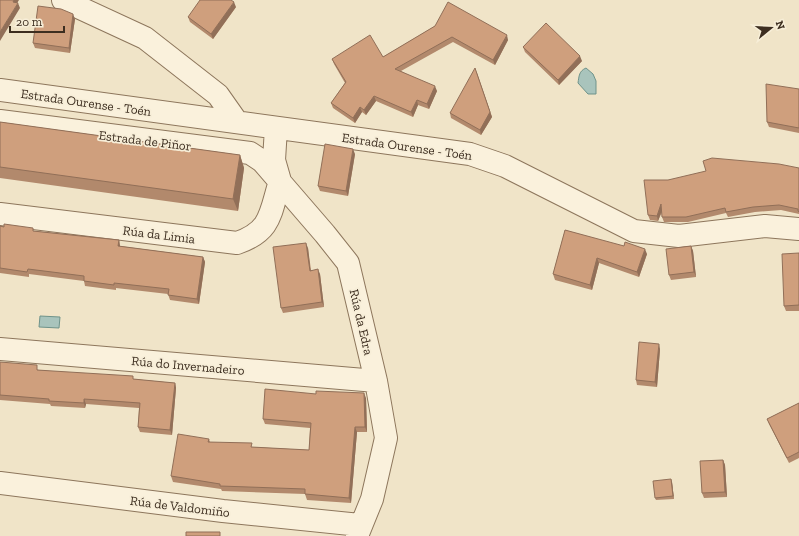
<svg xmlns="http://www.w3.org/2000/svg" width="799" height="536" font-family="'Zilla Slab',serif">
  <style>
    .water { fill: #a9c4bc; stroke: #6f938a }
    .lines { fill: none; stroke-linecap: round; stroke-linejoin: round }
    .minor-casing { stroke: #8d765c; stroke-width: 24 }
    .minor { stroke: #faf1dc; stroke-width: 22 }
    .wall { fill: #b2896c }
    .shaded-wall { fill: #916f58 }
    .building { fill: #cf9f7d; stroke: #916f58 }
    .labels { text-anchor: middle; stroke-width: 3.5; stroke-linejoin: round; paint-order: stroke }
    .street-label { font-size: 13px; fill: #3d2e20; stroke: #f7eed8 }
  </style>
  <rect width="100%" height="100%" fill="#f0e4c8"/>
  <path class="water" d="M586,68L593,74L596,81V94H588L578,83C579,76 579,71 586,68Z
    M40,316L60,317L59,328L39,327Z"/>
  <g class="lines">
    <defs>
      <path id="minor" d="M63,0L145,38L218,95L237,122
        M0,90L470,154L505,166L634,231L679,236L765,226L799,229
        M0,121L250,153L262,161L325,234L348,263L376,381L386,438L372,499L357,536
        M276,128L274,160L280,181
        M0,214L237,243C272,231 270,213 280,181
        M0,349L376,381
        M0,483L223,511L360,525"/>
    </defs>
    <use href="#minor" class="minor-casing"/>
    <use href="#minor" class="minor"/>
  </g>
  <path class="wall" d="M236,7L213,39L190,22L188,17Z
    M75,19L70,53L35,48L33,43Z
    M435,26L508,40L495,65L453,42L401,71L437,91L429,109L418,105L413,117L376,101L366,115L362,112L355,123L333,108L331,103L345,83L334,64L332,59L383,57Z
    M523,47L582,61L559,85L525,52Z
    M477,73L492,117L481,135L451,118L450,113Z
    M799,89V133L769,127L767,122Z
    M0,122L240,155L244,168L238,211L0,178Z
    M355,154L348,196L320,191L318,186Z
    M799,168V215V214L781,210L755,212L728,217L726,213L688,222H664L662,217V212L658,221L650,220L648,215L668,180Z
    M0,226L35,231L119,240L120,246L203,257L205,262L199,304L170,300L168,294L116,288V290L85,286L84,281L29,274V277L0,273Z
    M565,230L647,254L639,277L599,263L592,290L555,280L553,274Z
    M691,246L693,251L696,277L671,280L669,275Z
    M308,248L311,270L320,274L324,307L283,313L281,308Z
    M799,253V311H786L784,306Z
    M660,349L657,387L637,385L636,380Z
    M0,362L39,370L175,383L176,388L172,435L140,432L138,427L139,408L86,404L85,408L51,406L50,404L0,400Z
    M366,398L367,432H357L351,503L307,500L305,494L222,491L221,489L173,482L171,476L209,439L210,442L253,447L309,450L310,428L265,424L263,419Z
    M799,403V458L789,463L769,424L767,419Z
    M723,460L725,465L727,497L704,498L702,493Z
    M671,479L672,482L674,499L656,500L655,498Z"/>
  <path class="shaded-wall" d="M14,0H19L14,8L13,2Z
    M234,2L236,7L213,39L211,34Z
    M18,3L20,8L0,41V32Z
    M73,14L75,19L70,53L69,48Z
    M507,35L508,40L495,65L493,60Z
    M580,56L582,61L559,85L558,80Z
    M475,68L492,117L481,135L480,130Z
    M435,86L437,91L429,109L427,104Z
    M374,96L376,101L366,115L364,110Z
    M417,100L418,105L413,117L411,112Z
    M360,107L362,112L355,123L353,118Z
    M353,149L355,154L348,196L346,191Z
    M240,155L244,168L238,211L233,199Z
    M661,204L662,210L658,221L657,216Z
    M119,240L120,246V251L118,246Z
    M306,243L308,248L311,276L310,271Z
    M691,246L693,251L696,277L694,272Z
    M645,249L647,254L639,277L637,272Z
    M203,257L205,262L199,304L197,299Z
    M597,258L599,263L592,290L590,285Z
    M318,269L320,274L324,307L322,302Z
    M659,344L660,349L657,387L655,382Z
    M175,383L176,388L172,435L170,430Z
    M364,393L366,398L367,432L365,427Z
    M84,399L86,404L85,408L84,403Z
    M355,427L357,432L351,503L349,498Z
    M723,460L725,465L727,497L725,492Z
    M671,479L672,482L674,499L673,496Z"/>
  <path class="building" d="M0,0H14L13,2L18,3L0,32Z
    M200,0H231L234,2L211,34L188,17Z
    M448,2L507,35L493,60L452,37L395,69L435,86L427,104L417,100L411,112L374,96L364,110L360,107L353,118L331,103L346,82L332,59L370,35L383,57L435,26Z
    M38,6L61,9L73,14L69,48L33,43Z
    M546,23L580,56L558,80L523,47Z
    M475,68L490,112L480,130L450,113Z
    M766,84L799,89V128L767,122Z
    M0,122L240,155L233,199L0,167Z
    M325,144L353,149L346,191L318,186Z
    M712,158L779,164L799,168V212L798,211V209L779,205L753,207L726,212L725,208L686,217H662L661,204L657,216L648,215L644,180H668L706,171L703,161Z
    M4,224L33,228V231L119,240L118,246L203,257L197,299L168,295L169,289L114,283V285L84,281V276L28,269L27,272L0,268V226L4,227Z
    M565,230L624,246L625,242L645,249L637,272L597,258L590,285L553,274Z
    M306,243L310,271L318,269L322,302L281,308L273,247Z
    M691,246L694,272L669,275L666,249Z
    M799,253V305L784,306L782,254Z
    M639,342L659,344L655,382L636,380Z
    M0,362L37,365V370L133,376V379L175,383L170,430L138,427L140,403L84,399V403L49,401V399L0,395Z
    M265,389L316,394V391L364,393L365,427H355L349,498L305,494V489L220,486V484L171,476L178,434L209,439L208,442L252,443L251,447L309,450L311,423L263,419Z
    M799,403V452L787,458L767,419Z
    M723,460L725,492L702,493L700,461Z
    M671,479L673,496L655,498L653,481Z
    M186,532H220V536H186Z"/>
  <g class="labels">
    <g class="street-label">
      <text transform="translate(86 102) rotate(8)" y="5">Estrada Ourense - Toén</text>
      <text transform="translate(145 140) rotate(7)" y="5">Estrada de Piñor</text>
      <text transform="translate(407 146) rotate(8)" y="5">Estrada Ourense - Toén</text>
      <text transform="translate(159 234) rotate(7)" y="5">Rúa da Limia</text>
      <text transform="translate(362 322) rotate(77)" y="5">Rúa da Edra</text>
      <text transform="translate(188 365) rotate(5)" y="5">Rúa do Invernadeiro</text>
      <text transform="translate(180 506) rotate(7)" y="5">Rúa de Valdomiño</text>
    </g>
  </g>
  <g transform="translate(771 28) rotate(72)" stroke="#f7eed8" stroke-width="3" paint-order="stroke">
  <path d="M0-3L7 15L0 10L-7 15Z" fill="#3d2e20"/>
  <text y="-6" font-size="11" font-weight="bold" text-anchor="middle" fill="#3d2e20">N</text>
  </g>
  <path d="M10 26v6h54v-6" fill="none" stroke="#3d2e20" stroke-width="2"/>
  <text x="16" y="26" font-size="12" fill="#3d2e20" stroke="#f7eed8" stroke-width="3" paint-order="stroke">20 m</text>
</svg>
